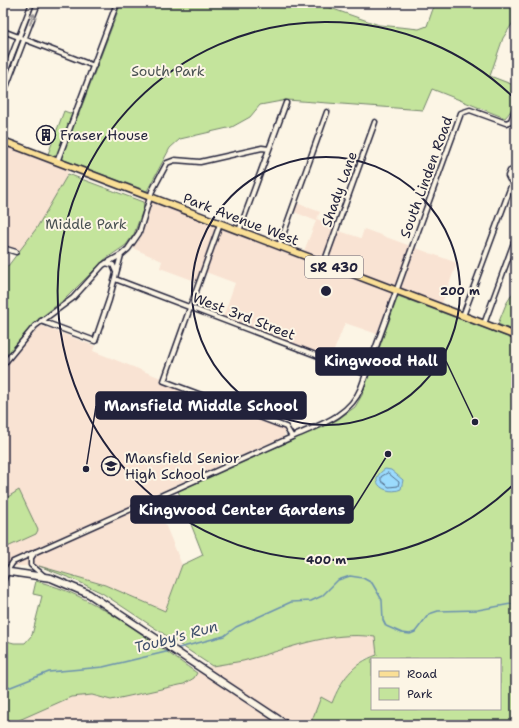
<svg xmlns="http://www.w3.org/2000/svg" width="519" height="728" font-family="'Shantell Sans',sans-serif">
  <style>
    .built { fill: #f9e3d3 }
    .green { fill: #c4e49c; stroke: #73836c; fill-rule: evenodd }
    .water { fill: #9bdbfd; stroke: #6b91af }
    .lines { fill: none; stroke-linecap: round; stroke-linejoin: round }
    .shore { stroke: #526c89; stroke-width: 1 }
    .stream { stroke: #6b91af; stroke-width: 1.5 }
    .street-casing { stroke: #22223b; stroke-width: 7 }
    .secondary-casing { stroke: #22223b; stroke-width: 9 }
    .primary-casing { stroke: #22223b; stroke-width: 9 }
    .street { stroke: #fcf5e5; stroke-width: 4 }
    .secondary { stroke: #fcf5e5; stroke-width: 6 }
    .primary { stroke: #fadf96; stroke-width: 6 }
    .oneway { stroke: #9a9698 }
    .ring { fill: none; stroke: #22223b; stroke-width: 2 }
    .labels { text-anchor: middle; stroke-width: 4; stroke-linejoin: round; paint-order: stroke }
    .shield { fill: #fcf5e5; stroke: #63616e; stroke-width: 1 }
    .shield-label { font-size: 13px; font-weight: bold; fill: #22223b }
    .park-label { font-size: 14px; fill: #4a5253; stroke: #fcf5e5 }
    .poi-label { font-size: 14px; fill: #22223b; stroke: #fcf5e5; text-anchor: start }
    .street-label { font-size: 14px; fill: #22223b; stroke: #fcf5e5 }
    .water-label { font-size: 15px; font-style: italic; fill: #40506c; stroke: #fcf5e5 }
    .centre { fill: #22223b; stroke: #fcf5e5; stroke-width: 2 }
    .ring-label { font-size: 12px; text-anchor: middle; font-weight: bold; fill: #22223b; stroke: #fcf5e5; stroke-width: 4; stroke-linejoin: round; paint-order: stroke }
    .leader { fill: none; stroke: #22223b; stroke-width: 1.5 }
    .callout-dot { fill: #22223b; stroke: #fcf5e5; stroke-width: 1.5 }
    .callout { fill: #22223b; stroke: #22223b; stroke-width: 1.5 }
    .callout-label { font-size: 15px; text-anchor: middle; font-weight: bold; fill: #fff }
  </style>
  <rect width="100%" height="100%" fill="#fcf5e5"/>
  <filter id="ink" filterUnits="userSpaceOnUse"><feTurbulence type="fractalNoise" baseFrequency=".025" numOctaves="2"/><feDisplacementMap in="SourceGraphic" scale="8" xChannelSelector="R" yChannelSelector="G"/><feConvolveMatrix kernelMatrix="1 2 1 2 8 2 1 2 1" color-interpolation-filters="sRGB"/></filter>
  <g filter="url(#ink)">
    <path class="built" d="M3,137L72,163L61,188L36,229L20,251L3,244Z
      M147,191L304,251L316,221L292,211L294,202L320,212L317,219L337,226L336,230L361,238L364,229L457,263L439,311L398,296L383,336L345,323L331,358L223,317L235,283L203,271L198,282L160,268L162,261L126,245L134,234L144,207L143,202Z
      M40,325L95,346L93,351L161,378L160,381L286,430L284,437L153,495L182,565L165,611L105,585L39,566H3V371L10,359Z
      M348,634L375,637L377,655L364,659L338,687L332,703L321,697L310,725H8L71,697L92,695L111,700L184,684L194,678L197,673L209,666L241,661L300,644Z"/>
    <path class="green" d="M121,3H316L379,25L419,29L427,26L435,3H516V18L503,38L490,76L516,86C516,98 514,109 505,118L432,89L423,110L287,100L260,105L250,117L232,127L180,139L170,148L147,191L48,154L64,111L78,116Z
      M68,174L143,202L144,207L134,234L126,245L104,260L65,299L35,322L3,359V267L8,266L36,229Z
      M516,288V332L498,324L506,304Z
      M398,296L516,340V725H310L321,697L332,703C341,680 353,663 377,655L375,637C329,630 286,650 243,661C233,663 222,664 212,666L102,593L75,580L39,566L105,585L165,611L182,565L203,555L178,491L337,420L355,407L362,395ZM372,659H500V709H372Z
      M19,490L38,530L36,534L3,549V500Z
      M36,581C95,595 147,639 197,673L194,678L184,684L111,700L92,695L71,697L8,725H3V640L14,643H25L32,635L42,596L33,594Z"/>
    <path class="water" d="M385,469L391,470L403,480L401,489C387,496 365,482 385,469Z"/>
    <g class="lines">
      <path class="shore" d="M388,473L399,482L398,486L389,487L381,481V477Z"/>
      <path class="stream" d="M175,649L224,636L236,627L291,602L311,601L322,596L338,580L350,576L363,578L372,583L382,600L383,620L386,626L402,633L410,634L415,632L429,614L438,611L478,610L516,603
        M3,690L49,672L103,667L170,651"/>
      <defs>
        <path id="street" d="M3,31L94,66
          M3,78L32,3
          M3,95L38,3
          M57,162L117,3
          M516,169L510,171L508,176L510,180L516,182
          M220,224L164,381L286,427L292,437
          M239,231L286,103
          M279,246L327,112
          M3,248L16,252
          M106,263L113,265L116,272
          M324,263L375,122
          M115,279L366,374
          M463,316L513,181
          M41,321L95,341L109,300L121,255
          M484,324L516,237
          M3,365L35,326L73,298L103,265L121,255L128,249L139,233L152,191L167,163L175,160L200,162L262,148L269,149
          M35,552L31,558V565L44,576
          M3,582L7,571L13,562L292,437C319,425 349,417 361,388L461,113L470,110L506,123L511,121L516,107"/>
        <path id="secondary" d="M3,571L51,578L89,594L287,725"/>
        <path id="primary" d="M3,141L516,336"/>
      </defs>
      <use href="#street" class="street-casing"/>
      <use href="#secondary" class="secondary-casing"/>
      <use href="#primary" class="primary-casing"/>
      <use href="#street" class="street"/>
      <use href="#secondary" class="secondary"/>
      <use href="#primary" class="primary"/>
    </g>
    <defs><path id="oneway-shaft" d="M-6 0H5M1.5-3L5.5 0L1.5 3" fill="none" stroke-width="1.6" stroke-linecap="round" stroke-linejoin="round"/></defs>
    <use class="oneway" href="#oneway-shaft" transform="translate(32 19) rotate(-69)"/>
  </g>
  <g class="ring">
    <circle cx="326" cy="291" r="134"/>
    <path d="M515 483A269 269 0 1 1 515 99"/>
  </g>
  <defs>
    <symbol id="building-ring" viewBox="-11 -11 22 22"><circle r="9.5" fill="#fcf5e5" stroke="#22223b" stroke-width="1.5"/><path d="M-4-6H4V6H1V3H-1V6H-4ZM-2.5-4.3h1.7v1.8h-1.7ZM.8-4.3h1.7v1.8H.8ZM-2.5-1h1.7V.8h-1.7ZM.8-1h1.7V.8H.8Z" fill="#22223b"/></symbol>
    <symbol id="school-ring" viewBox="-11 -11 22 22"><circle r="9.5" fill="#fcf5e5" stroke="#22223b" stroke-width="1.5"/><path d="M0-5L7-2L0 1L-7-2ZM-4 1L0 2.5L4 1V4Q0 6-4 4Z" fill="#22223b"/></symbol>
  </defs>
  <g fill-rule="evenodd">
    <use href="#building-ring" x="35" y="124" width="22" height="22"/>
    <use href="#school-ring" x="100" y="455" width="22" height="22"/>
  </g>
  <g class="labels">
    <rect class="shield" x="305" y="256" width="58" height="22" rx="3"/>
    <g class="shield-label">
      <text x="334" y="272">SR 430</text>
    </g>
    <g class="park-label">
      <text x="168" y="76">South Park</text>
      <text x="86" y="229">Middle Park</text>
    </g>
    <g class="poi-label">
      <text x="60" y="140">Fraser House</text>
      <text x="125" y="463">Mansfield Senior<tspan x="125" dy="16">High School</tspan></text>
    </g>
    <g class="street-label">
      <text transform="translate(426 177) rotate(-70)" y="5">South Linden Road</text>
      <text transform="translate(339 189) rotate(-70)" y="5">Shady Lane</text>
      <text transform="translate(241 219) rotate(21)" y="5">Park Avenue West</text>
      <text transform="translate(244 316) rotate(21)" y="5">West 3rd Street</text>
    </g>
    <g class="water-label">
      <text transform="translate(176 637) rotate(-15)" y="5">Touby's Run</text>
    </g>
  </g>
  <circle cx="326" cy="291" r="6" class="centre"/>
  <g class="ring-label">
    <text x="460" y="295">200 m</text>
    <text x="326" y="564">400 m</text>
  </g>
  <path class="leader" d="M475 422L446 361M86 469L96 406M388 454L353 510"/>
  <g class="callout-dot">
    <circle cx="475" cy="422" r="4"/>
    <circle cx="86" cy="469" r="4"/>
    <circle cx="388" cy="454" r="4"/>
  </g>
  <g class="callout">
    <rect x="316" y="348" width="130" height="27" rx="4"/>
    <rect x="96" y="392" width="210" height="27" rx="4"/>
    <rect x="131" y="496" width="222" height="27" rx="4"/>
  </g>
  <g class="callout-label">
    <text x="381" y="366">Kingwood Hall</text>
    <text x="201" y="411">Mansfield Middle School</text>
    <text x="242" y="515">Kingwood Center Gardens</text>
  </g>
  <rect width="519" height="728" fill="none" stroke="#fcf5e5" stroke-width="16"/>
  <rect x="8" y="8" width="503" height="712" fill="none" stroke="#22223b" stroke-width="1.5" filter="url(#ink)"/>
  <rect x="371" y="658" width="130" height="52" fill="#fcf5e5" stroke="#a5a1a1"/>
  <rect x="379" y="671" width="20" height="6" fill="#fadf96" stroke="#a5a1a1"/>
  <text x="407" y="678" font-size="12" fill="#22223b">Road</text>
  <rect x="379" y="688" width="20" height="12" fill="#c4e49c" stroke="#a5a1a1"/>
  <text x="407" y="698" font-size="12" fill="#22223b">Park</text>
</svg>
